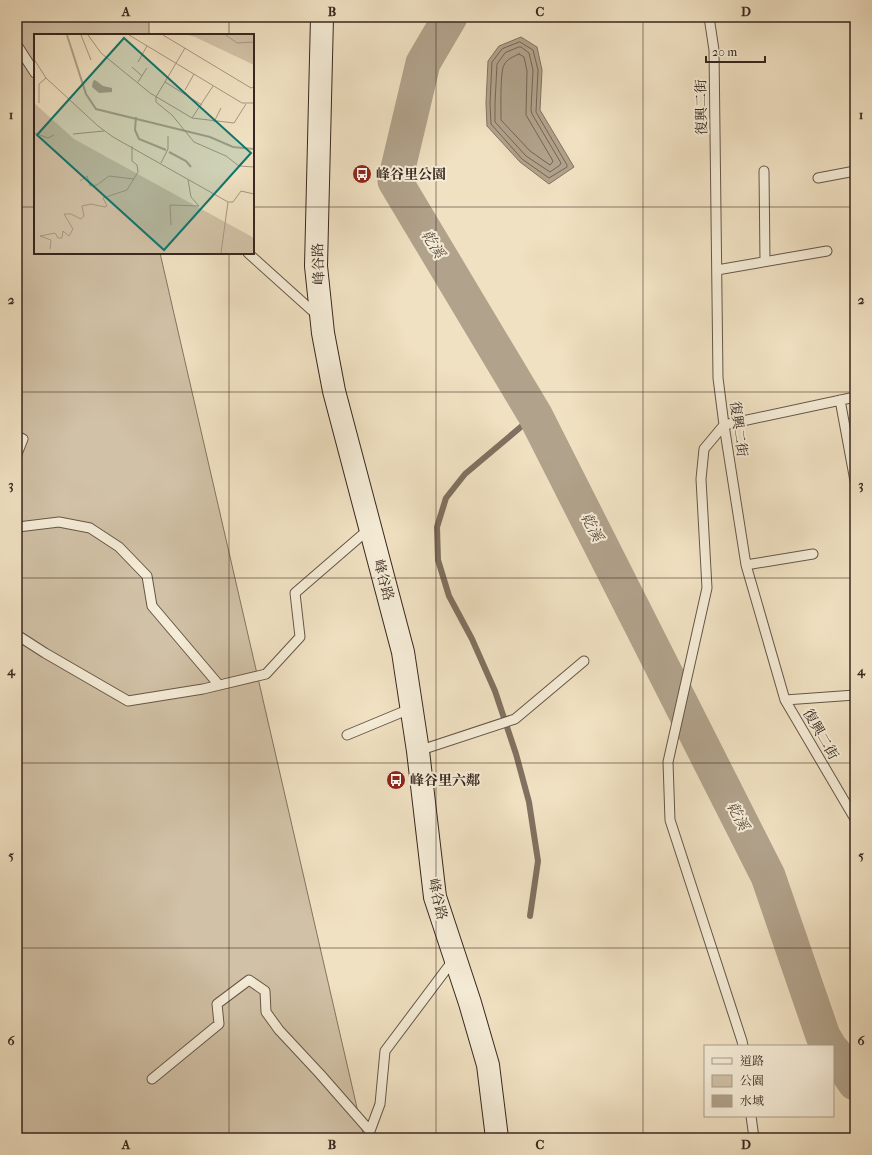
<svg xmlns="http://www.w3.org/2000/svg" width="872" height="1155" font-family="'IM FELL French Canon','Noto Serif TC',serif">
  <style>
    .green { fill: #d1c1a6; stroke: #847462 }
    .water { fill: #b1a28b; stroke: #817160 }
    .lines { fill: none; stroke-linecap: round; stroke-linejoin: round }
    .shore { stroke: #746455; stroke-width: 1 }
    .stream { stroke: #817160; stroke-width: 6 }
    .river { stroke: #b1a28b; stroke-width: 35 }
    .lane-casing { stroke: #665648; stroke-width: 11 }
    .secondary-casing { stroke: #38271f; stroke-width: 24 }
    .lane { stroke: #f5ecd7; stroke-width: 9 }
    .secondary { stroke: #f5ecd7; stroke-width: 22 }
    .grid { fill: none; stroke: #38271f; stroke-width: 1; stroke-opacity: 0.55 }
    .labels { text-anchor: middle; stroke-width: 4; stroke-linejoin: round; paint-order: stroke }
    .street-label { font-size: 14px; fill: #38271f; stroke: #f5ecd7 }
    .poi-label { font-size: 14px; font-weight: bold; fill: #38271f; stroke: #f5ecd7; text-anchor: start }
    .water-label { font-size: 15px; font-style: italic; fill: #5c4c3f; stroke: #f5ecd7 }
    .inset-river { fill: none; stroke: #b1a28b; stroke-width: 2 }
    .inset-road { fill: none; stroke: #a69781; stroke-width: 1 }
    .view { fill: #0f766e; fill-opacity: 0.15; stroke: #0f766e; stroke-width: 2 }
    .inset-edge { fill: none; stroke: #38271f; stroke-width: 2 }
    .neatline { fill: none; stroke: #38271f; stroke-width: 1.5 }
    .grid-label { font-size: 13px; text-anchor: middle; font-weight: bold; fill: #38271f }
  </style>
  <rect width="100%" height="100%" fill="#f0e1c2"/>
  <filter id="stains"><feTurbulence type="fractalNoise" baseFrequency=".005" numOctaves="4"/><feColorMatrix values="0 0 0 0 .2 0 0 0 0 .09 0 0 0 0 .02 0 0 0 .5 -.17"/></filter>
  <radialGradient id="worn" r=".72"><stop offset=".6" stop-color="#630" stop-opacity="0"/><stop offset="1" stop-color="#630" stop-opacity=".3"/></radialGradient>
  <path class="green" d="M17,17H149V35H35V253H160L364,1138H17Z"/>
  <path class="water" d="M521,37L537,47L542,70L540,110L574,167L549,184L520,162L487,126L486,103L488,61L499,46Z"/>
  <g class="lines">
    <path class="shore" d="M520,42L533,50L538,70L536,112L567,165V167L549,178L522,159L491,124L490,103L492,62L502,49Z
      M519,47H521L529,53L533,70L531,110L532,114L561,163L560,165L550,172L526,156L495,122V103L497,64L505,53Z
      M519,54L524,57L527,71L526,115L553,161L552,163L550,165L530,151L501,120C501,110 500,72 504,65C507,59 513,57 519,54Z"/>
    <path class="stream" d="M530,916L538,861L529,802L516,754L495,691L472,639L449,596L438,560L437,527L446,498L465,474L535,415"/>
    <path class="river" d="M450,17L423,63L395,181L535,415L768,876L823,1036L829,1046
      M833,1051L855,1083"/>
    <defs>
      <path id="lane" d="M709,17L714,50L718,378L724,425L746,565L785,700L855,819
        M17,45L35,73
        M764,171L765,261
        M818,178L855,171
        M248,253L318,316
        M717,270L827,251
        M840,400L855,481
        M17,436L23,439L17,454
        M17,526L18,527L59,522L90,528L119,547L147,576L152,606L219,685
        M746,565L813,554
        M17,635L45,653L128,701L203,689L266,674L300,637L295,593L369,529
        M785,700L855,695
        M347,735L412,708
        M418,751L515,719L584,661
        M743,1046L742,1041L670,820L668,762L707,588L701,479L704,449L724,425L855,397
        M152,1079L219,1024L217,1004L249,980L265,991L266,1012L279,1030L320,1074L370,1131L380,1104L385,1051L454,959
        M751,1116L754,1138"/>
      <path id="secondary" d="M322,17L316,266L323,333L334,391L403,652L418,751L435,897L470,1003L488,1065L497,1138"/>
    </defs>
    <use href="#lane" class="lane-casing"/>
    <use href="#secondary" class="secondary-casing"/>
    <use href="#lane" class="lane"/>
    <use href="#secondary" class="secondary"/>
  </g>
  <path class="grid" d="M229,17V35M436,17V1138M643,17V1138M17,207H35M253,207H855M229,253V1138M17,392H855M17,578H855M17,763H855M17,948H855"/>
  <defs>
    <symbol id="bus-disc" viewBox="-11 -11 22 22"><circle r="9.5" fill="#8f2418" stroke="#f5ecd7"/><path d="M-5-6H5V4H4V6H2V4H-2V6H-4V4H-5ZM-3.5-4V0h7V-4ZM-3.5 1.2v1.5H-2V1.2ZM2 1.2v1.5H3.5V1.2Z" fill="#fff"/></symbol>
  </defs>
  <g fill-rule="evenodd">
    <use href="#bus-disc" x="351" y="163" width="22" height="22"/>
    <use href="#bus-disc" x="385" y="769" width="22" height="22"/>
  </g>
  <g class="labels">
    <g class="street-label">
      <text transform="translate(701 107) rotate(-91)" y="5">復興二街</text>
      <text transform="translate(318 264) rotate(-92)" y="5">峰谷路</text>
      <text transform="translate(739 429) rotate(82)" y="5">復興二街</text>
      <text transform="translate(384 580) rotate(75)" y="5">峰谷路</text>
      <text transform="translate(821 734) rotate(60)" y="5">復興二街</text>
      <text transform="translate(438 899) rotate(77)" y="5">峰谷路</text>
    </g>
    <g class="poi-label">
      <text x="376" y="179">峰谷里公園</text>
      <text x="410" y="785">峰谷里六鄰</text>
    </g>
    <g class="water-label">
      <text transform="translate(433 244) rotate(59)" y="5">乾溪</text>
      <text transform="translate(592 527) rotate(63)" y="5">乾溪</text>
      <text transform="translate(738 816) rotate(63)" y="5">乾溪</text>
    </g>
  </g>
  <g transform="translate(34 34)">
    <rect width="220" height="220" fill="#f0e1c2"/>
    <path d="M154,1H220V31L161,3ZM0,69L40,105L220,204V219H0Z" fill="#d1c1a6"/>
    <path d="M61,46L69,52L78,54V58L65,59L58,53L59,47Z" fill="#b1a28b"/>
    <path class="inset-river" d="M33,1L52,60L62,75L176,103L199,113L220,115M102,83L101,96L105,105L132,116M135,118L152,127L157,133"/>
    <path class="inset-road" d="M47,1L57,26M54,1L67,19L116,59L158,84L200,89L212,70M95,1L208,69H220M129,1L217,54L220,53M192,1L203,9L220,8M151,14L122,63V68L138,81L160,108L192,122L205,132L220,133M0,25L12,44L64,92L79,103L194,168H199L207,157L220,160M104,28L113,12M98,33L108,42M104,48L113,34M131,48L168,71M151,56L160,40M5,69V50L12,44M158,84L179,52M180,88L187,74M0,99L14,104L20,101M39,100L70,97M127,129L134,115V102M46,147L53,142L56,152L63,151L75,142L100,145M137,191L136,171L165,172L157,163L154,146M16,215L17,206L6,202L21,199L24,204H28L29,197L35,202L39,195L30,180H37L47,185L50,182L48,172L57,170L71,173L73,172L69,164L93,156L104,138L103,131L98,127V112M187,219L194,168"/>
    <path class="view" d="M90,4L217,119L130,216L3,101Z"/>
    <rect width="220" height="220" class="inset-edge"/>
  </g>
  <rect width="872" height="1155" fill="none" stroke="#f0e1c2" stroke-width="44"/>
  <rect x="704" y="1045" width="130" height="72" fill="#f5ecd7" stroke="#a99d8d"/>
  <rect x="712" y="1058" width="20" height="6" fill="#f5ecd7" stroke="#a99d8d"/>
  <text x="740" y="1065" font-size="12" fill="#38271f">道路</text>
  <rect x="712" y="1075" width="20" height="12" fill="#d1c1a6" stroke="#a99d8d"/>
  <text x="740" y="1085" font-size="12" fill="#38271f">公園</text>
  <rect x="712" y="1095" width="20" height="12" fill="#b1a28b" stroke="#a99d8d"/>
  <text x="740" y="1105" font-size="12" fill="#38271f">水域</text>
  <path d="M706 56v6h59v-6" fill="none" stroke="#38271f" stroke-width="2"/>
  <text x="712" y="56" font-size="12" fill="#38271f" stroke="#f5ecd7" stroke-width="3" paint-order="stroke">20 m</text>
  <rect x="22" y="22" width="828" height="1111" class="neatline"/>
  <g class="grid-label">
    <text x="126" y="16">A</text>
    <text x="332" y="16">B</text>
    <text x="540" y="16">C</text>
    <text x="746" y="16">D</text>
    <text x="11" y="119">1</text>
    <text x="861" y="119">1</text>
    <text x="11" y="304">2</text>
    <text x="861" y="304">2</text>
    <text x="11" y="489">3</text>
    <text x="861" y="489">3</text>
    <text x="11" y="675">4</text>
    <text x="861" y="675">4</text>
    <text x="11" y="860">5</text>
    <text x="861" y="860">5</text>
    <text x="11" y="1045">6</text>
    <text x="861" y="1045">6</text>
    <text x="126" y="1149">A</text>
    <text x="332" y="1149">B</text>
    <text x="540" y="1149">C</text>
    <text x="746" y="1149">D</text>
  </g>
  <rect width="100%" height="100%" filter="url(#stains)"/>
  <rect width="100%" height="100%" fill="url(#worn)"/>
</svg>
